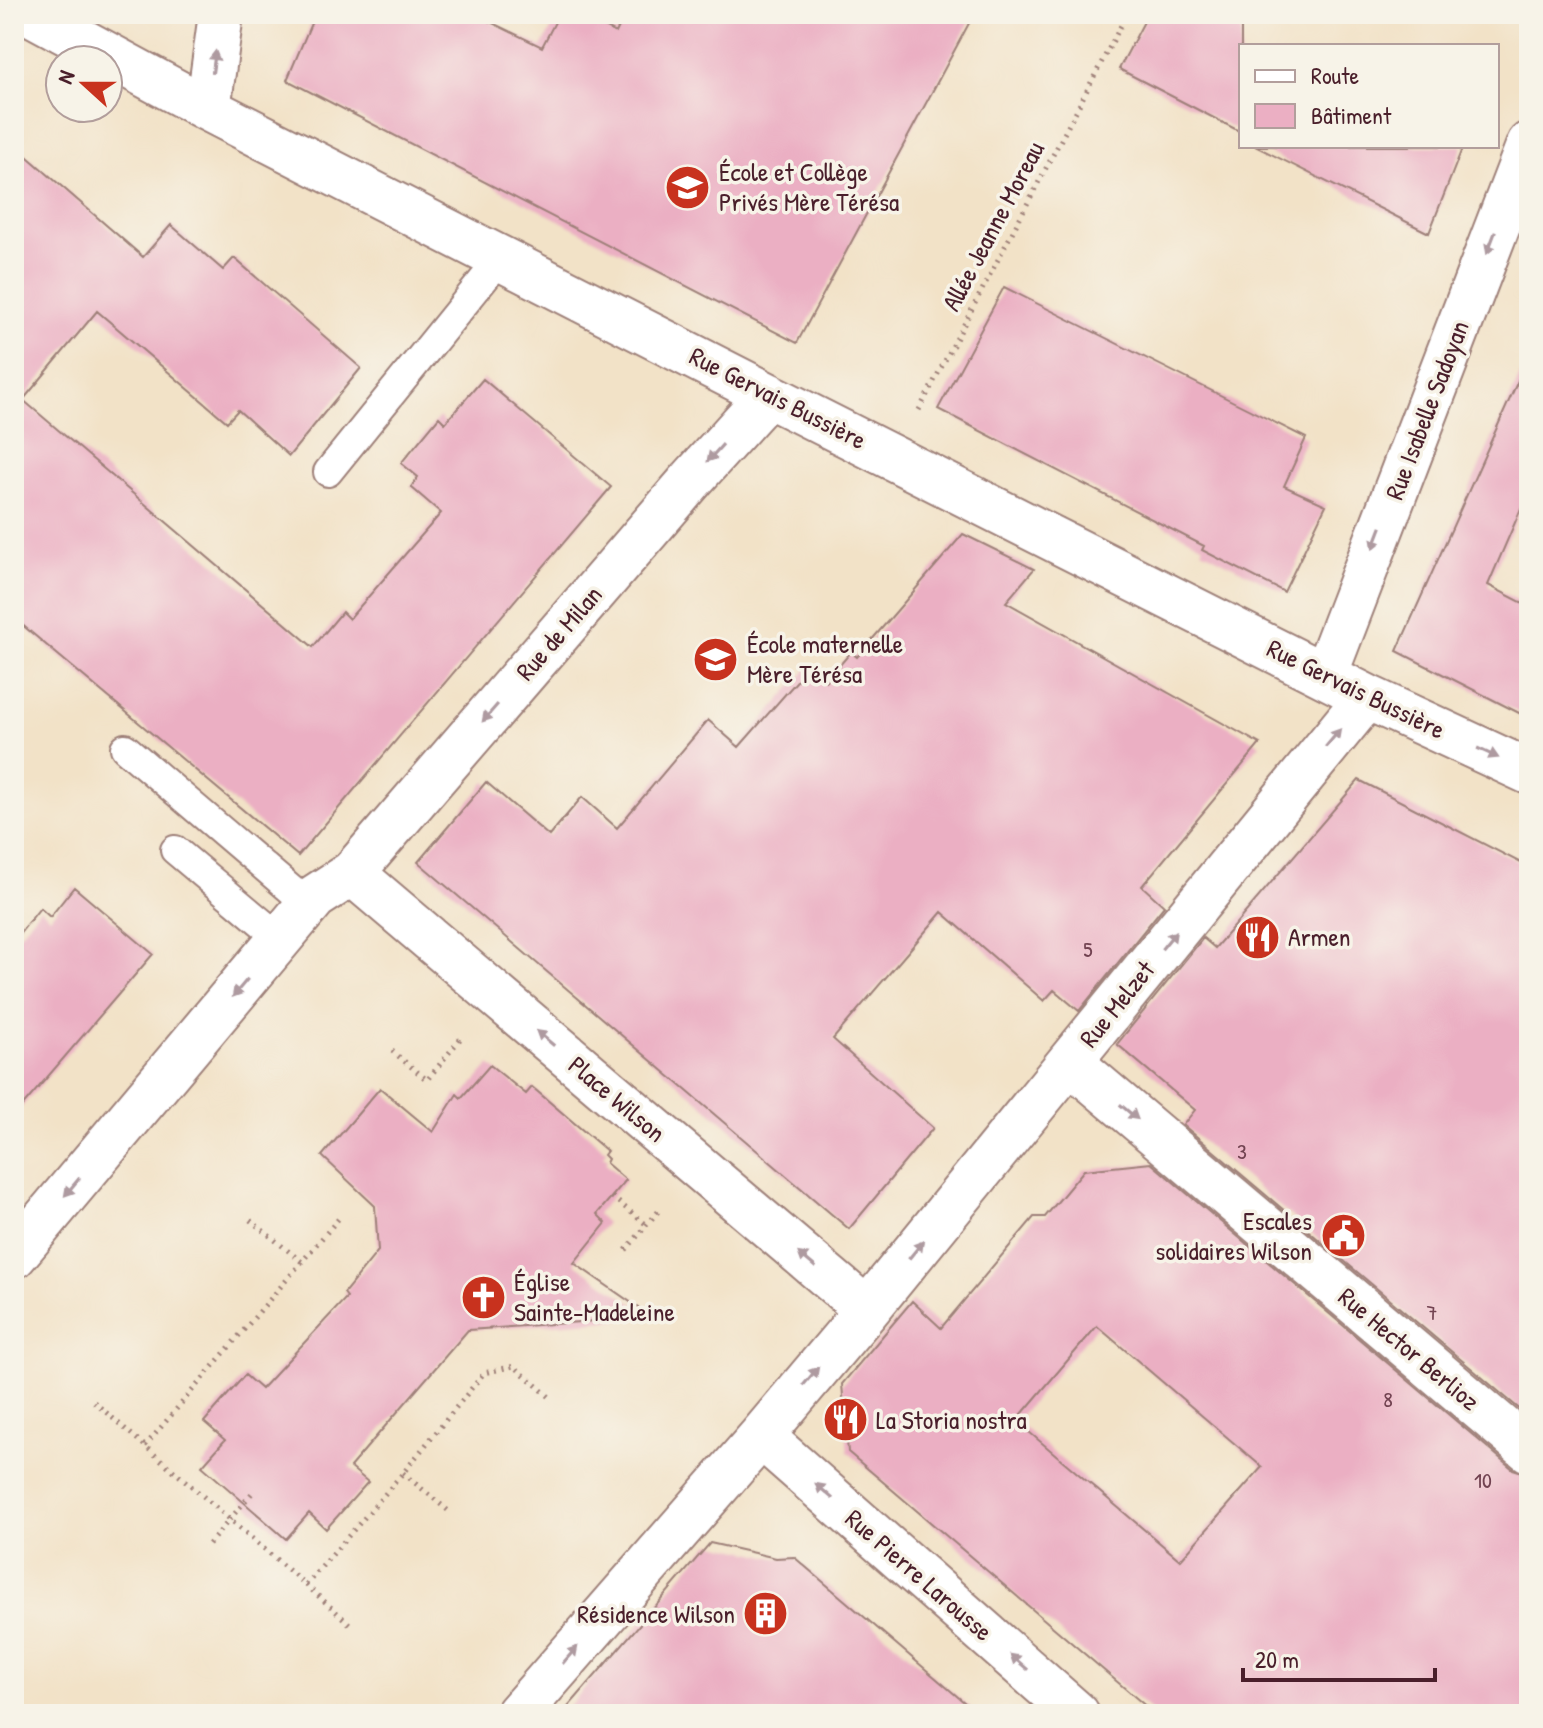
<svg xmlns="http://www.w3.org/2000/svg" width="1543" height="1728" font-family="'Patrick Hand',sans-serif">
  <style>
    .building { fill: #ebafc3; fill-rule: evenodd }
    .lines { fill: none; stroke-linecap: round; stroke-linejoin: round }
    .service-casing { stroke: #9e8079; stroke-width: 32 }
    .minor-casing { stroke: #9e8079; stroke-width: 48 }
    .path { stroke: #9e8079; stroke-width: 5; stroke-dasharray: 2 6; stroke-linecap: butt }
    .service { stroke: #fff; stroke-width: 28 }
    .minor { stroke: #fff; stroke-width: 44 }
    .oneway { fill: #ae9aa0 }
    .labels { text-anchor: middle; stroke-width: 7; stroke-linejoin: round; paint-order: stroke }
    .number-label { font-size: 22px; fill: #724351 }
    .poi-label { font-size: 26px; fill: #4a1f2b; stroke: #f7f3e8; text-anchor: start }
    .street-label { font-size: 26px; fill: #4a1f2b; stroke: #f7f3e8 }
  </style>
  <rect width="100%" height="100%" fill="#f7f3e8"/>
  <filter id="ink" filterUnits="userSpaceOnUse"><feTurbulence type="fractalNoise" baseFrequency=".0125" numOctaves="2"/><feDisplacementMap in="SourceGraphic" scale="16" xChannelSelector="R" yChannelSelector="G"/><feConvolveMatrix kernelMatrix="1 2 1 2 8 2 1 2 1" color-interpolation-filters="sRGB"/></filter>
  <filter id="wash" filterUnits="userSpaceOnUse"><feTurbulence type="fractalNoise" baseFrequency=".006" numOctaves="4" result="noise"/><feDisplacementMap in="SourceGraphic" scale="32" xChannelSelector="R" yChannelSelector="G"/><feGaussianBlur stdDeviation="1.8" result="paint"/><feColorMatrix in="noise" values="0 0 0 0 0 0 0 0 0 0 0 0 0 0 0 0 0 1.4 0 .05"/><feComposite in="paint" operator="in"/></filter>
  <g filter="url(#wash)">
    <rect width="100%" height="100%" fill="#f2e2c7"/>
    <g id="blocks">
      <path class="building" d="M315,14H474L542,47L556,20L580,14L616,33L625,14H974L797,343L287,80Z
        M1148,14H1241V132L1119,69Z
        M14,145L143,257L171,225L223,270L234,258L361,368L289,456L238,410L227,422L97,311L23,400L313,647L342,612L349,619L441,513L411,487L418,477L401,463L439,417L445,423L483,379L611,487L298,856L14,618Z
        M1255,146H1463L1429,233Z
        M1004,287L1306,438L1284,486L1326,505L1284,592L1202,550L1204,546L938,409Z
        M1529,356V490L1488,585L1529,606V718L1397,651Z
        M963,534L1034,569L1006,602L1260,744L1142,886L1164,906L1079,1011L1054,990L1044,1001L942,912L833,1039L933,1128L849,1229L418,862L486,782L549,836L582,797L617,828L708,720L739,747L810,666L826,681L851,652L857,657Z
        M1359,780L1529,867V1417L1183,1125L1195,1110L1117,1044L1203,938L1215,948Z
        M74,887L153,954L14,1116V941L40,908L50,917Z
        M490,1065L526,1094L532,1087L607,1151L604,1155L608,1159L606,1163L626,1180L597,1214L606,1223L574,1263L652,1317L468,1330L350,1467L368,1482L326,1529L309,1513L286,1539L202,1466L225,1440L204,1422L245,1375L261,1389L347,1297L344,1293L378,1251L375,1206L322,1156L380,1088L433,1132L457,1094L461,1098Z
        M1151,1163L1513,1469L1529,1474V1714H1155L848,1452L842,1384L912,1301L941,1328L1034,1217H1045L1084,1170ZM1097,1326L1262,1467L1180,1560L1016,1421Z
        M710,1543L776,1558L794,1557L978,1714H562Z"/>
    </g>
  </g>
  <g filter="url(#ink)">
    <use href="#blocks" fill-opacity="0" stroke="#9e8079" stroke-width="2"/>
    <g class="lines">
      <defs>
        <path id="service" d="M328,472L501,258
          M125,748L309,905
          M175,850L281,939"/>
        <path id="minor" d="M32,14L208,109L768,395L1367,697L1529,772
          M208,109L221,14
          M1325,675L1529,144
          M352,873L867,1310
          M1070,1062L1529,1450
          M14,1256L315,897L352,873L692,479L768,395
          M761,1436L1077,1714
          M518,1714L761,1436L867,1310L1367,697"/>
      </defs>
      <use href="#service" class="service-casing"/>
      <use href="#minor" class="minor-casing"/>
      <path class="path" d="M919,410L1127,14
        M392,1051L427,1080L461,1038
        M612,1197L647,1225
        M250,1220L302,1262
        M626,1250L661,1208
        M94,1402L306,1585L403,1473L484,1373L514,1366L552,1399
        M145,1446L340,1217
        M403,1473L451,1513
        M209,1544L252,1493
        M306,1585L352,1626"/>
      <use href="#service" class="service"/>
      <use href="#minor" class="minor"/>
    </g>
    <defs><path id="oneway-solid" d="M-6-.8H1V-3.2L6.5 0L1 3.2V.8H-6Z" transform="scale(2)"/></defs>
    <g class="oneway">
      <use href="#oneway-solid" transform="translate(214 62) rotate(-82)"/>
      <use href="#oneway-solid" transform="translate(1491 243) rotate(111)"/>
      <use href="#oneway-solid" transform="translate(715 453) rotate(132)"/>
      <use href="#oneway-solid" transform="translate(1377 538) rotate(111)"/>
      <use href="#oneway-solid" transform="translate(490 713) rotate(131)"/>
      <use href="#oneway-solid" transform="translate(1333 738) rotate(-50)"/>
      <use href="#oneway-solid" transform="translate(1488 753) rotate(25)"/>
      <use href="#oneway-solid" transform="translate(1169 940) rotate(-51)"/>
      <use href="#oneway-solid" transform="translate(240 988) rotate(130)"/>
      <use href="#oneway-solid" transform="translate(545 1038) rotate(-140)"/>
      <use href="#oneway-solid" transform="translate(1129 1112) rotate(40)"/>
      <use href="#oneway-solid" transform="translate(72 1187) rotate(130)"/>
      <use href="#oneway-solid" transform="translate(916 1250) rotate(-51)"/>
      <use href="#oneway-solid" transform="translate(807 1260) rotate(-140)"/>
      <use href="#oneway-solid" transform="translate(811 1376) rotate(-50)"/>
      <use href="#oneway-solid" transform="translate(824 1491) rotate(-139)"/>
      <use href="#oneway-solid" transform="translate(570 1655) rotate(-49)"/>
      <use href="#oneway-solid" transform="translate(1019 1662) rotate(-139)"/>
    </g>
  </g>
  <defs>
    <symbol id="school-disc" viewBox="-11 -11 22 22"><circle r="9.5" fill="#c8321e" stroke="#f7f3e8"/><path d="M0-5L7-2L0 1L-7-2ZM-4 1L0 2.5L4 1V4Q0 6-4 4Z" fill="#fff"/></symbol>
    <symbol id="restaurant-disc" viewBox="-11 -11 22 22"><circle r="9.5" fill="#c8321e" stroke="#f7f3e8"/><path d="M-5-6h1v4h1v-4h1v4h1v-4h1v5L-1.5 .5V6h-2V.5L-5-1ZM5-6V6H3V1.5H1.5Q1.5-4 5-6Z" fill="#fff"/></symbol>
    <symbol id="civic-disc" viewBox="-11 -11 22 22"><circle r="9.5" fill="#c8321e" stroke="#f7f3e8"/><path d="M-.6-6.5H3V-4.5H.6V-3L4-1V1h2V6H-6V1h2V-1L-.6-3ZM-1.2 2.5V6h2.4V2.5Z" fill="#fff"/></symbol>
    <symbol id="church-disc" viewBox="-11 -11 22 22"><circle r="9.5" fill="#c8321e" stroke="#f7f3e8"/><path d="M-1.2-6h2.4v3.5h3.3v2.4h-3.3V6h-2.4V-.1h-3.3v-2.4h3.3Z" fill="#fff"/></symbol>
    <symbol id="building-disc" viewBox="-11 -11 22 22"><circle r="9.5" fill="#c8321e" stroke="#f7f3e8"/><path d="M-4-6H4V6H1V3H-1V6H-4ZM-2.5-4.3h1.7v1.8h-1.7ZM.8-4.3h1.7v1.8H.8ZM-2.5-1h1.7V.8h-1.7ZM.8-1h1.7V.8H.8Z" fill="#fff"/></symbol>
  </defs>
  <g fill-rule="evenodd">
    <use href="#school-disc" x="662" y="162" width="51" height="51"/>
    <use href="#school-disc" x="690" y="634" width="51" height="51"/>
    <use href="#restaurant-disc" x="1232" y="912" width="51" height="51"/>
    <use href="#civic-disc" x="1318" y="1210" width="51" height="51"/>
    <use href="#church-disc" x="458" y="1272" width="51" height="51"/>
    <use href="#restaurant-disc" x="820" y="1394" width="51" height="51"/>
    <use href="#building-disc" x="740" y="1588" width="51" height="51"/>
  </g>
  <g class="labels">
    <g class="number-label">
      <text x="1088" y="957">5</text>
      <text x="1242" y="1159">3</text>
      <text x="1432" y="1320">7</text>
      <text x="1388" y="1407">8</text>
      <text x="1483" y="1488">10</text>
    </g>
    <g class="poi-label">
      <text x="719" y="181">École et Collège<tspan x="719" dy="30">Privés Mère Térésa</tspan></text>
      <text x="747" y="653">École maternelle<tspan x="747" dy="30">Mère Térésa</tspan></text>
      <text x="1288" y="946">Armen</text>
      <text x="1312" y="1230" text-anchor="end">Escales<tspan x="1312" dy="30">solidaires Wilson</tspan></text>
      <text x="514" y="1291">Église<tspan x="514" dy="30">Sainte-Madeleine</tspan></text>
      <text x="876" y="1429">La Storia nostra</text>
      <text x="735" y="1623" text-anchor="end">Résidence Wilson</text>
    </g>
    <g class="street-label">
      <text transform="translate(993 226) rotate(-62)" y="9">Allée Jeanne Moreau</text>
      <text transform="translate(778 398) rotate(27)" y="9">Rue Gervais Bussière</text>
      <text transform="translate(1427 410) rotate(-69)" y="9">Rue Isabelle Sadoyan</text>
      <text transform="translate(559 633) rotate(-49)" y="9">Rue de Milan</text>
      <text transform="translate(1356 689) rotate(26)" y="9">Rue Gervais Bussière</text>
      <text transform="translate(1117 1004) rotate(-51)" y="9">Rue Melzet</text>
      <text transform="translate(617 1099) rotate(40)" y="9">Place Wilson</text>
      <text transform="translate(1409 1349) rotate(40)" y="9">Rue Hector Berlioz</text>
      <text transform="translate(919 1575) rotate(41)" y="9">Rue Pierre Larousse</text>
    </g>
  </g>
  <rect width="1543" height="1728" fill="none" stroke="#f7f3e8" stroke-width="48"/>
  <rect x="1239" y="44" width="260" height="104" fill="#f7f3e8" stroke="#b29e9c" stroke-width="2"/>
  <rect x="1255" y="70" width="40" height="12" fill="#ffffff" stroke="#b29e9c" stroke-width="2"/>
  <text x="1311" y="84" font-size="24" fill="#4a1f2b">Route</text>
  <rect x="1255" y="104" width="40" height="24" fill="#ebafc3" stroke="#b29e9c" stroke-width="2"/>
  <text x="1311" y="124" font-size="24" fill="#4a1f2b">Bâtiment</text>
  <g transform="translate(84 84) rotate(291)"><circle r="38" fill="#f7f3e8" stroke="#b29e9c" stroke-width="2"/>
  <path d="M0-6L14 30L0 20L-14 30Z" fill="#c8321e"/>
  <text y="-12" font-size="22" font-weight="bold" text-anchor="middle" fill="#4a1f2b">N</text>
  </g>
  <path d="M1243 1668v12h192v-12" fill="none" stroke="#4a1f2b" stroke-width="4"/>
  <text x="1255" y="1668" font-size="24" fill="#4a1f2b" stroke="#f7f3e8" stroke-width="6" paint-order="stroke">20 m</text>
</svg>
